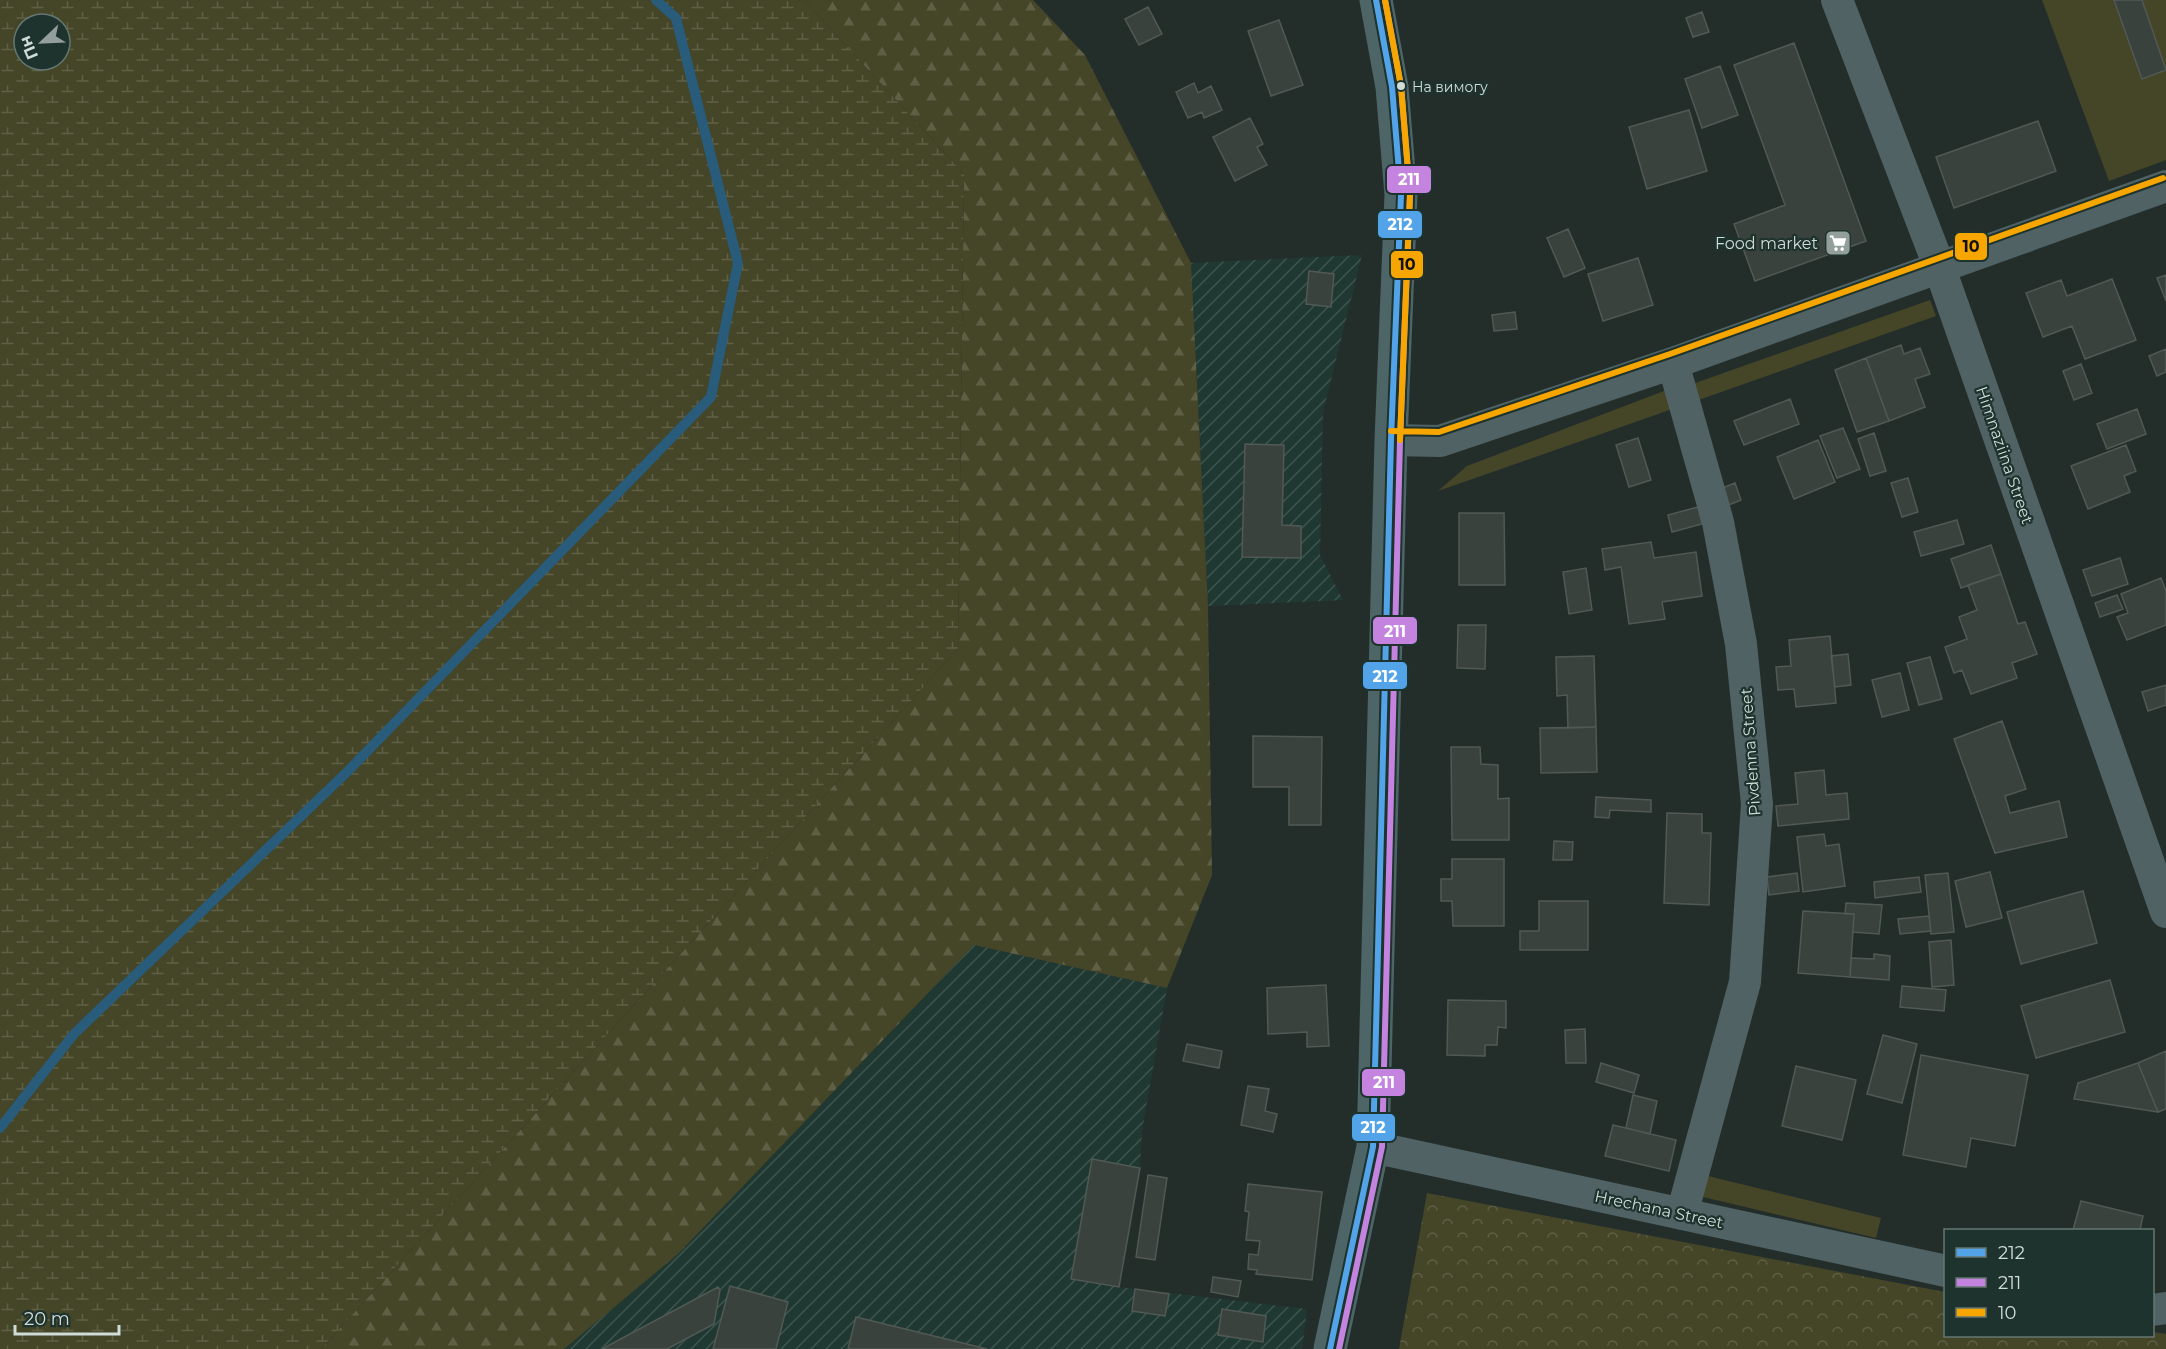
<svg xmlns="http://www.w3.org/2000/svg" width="2166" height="1349" font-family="Montserrat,sans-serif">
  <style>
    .industrial { fill: url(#industrial-furrows) }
    .grass { fill: #454528 }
    .forest { fill: url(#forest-firs) }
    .wetland { fill: url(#wetland-marsh); fill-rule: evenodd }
    .park { fill: url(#park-crowns) }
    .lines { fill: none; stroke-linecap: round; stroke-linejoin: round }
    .stream { stroke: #295b7a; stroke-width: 10 }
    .building { fill: #3a423d; stroke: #515954; stroke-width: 1.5 }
    .street { stroke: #506264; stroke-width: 32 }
    .secondary { stroke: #4d6567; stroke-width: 33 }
    .bus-1-casing { stroke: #1e332d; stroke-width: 10 }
    .bus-2-casing { stroke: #1e332d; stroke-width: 10 }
    .bus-3-casing { stroke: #1e332d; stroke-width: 10 }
    .bus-1 { stroke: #53a3e8; stroke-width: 6 }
    .bus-2 { stroke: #c483df; stroke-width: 6 }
    .bus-3 { stroke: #f7a600; stroke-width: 6 }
    .bus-dot { fill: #d0dcd8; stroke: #1e332d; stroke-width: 2 }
    .labels { text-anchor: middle; stroke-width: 4.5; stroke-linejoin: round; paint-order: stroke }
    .bus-label { font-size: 14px; fill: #d0dcd8; stroke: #1e332d; text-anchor: start }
    .poi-label { font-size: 16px; fill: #d0dcd8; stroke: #1e332d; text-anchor: end }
    .street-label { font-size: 16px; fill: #d0dcd8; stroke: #1e332d }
    .line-badge { stroke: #1e332d; stroke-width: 2 }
    .badge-label { font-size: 16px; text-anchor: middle; font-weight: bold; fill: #fff }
    .pale-badge-label { font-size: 16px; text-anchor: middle; font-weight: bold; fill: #111 }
  </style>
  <defs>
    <pattern id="industrial-furrows" width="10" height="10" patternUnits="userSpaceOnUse" patternTransform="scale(1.5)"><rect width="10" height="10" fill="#1f3932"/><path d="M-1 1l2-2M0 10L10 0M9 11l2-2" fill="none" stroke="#3e554f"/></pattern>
    <pattern id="forest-firs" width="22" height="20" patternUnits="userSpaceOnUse" patternTransform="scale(1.5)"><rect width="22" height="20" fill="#454528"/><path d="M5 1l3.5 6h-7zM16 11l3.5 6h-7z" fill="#5f5f46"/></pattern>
    <pattern id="wetland-marsh" width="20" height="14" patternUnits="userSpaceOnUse" patternTransform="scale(1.5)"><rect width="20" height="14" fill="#454528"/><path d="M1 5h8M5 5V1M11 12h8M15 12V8" fill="none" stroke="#5f5f46"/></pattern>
    <pattern id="park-crowns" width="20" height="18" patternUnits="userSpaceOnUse" patternTransform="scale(1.5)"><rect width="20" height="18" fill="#454528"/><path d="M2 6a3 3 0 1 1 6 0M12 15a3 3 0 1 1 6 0" fill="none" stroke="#5f5f46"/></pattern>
  </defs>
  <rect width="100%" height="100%" fill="#232e2b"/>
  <path class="industrial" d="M1362,255L1323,412L1320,555L1343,600L1208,606L1191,263Z
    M974,945L1167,988L1142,1131L1140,1168L1119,1287L1307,1309L1302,1349H564L678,1254Z"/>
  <path class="grass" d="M2042,0H2166V160L2109,181Z
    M1930,300L1936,316L1693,402L1687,386Z
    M1664,391L1678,407L1438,491L1467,466Z
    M1708,1176L1881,1218L1876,1238L1703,1197Z"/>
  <path class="forest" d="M804,0H1033L1085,55L1191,263L1208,606L1212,875L1167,988L974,945L678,1254L564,1349H321L958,649L964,174Z"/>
  <path class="wetland" d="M0,0H804L964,174L958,649L321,1349H0ZM24,24H60V60H24Z"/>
  <path class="park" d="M1427,1193L1945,1292L1946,1336H2152L2153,1332L2166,1334V1349H1399Z"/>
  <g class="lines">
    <path class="stream" d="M0,1128L74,1034L348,771L711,397L738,263L676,18L656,0"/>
  </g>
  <path class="building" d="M2114,0H2142L2166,70L2142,79Z
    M1148,7L1162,34L1139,45L1125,19Z
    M1702,12L1709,32L1693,37L1686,18Z
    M1279,20L1303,85L1271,96L1248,31Z
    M1794,43L1866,241L1755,281L1734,224L1785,205L1734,65Z
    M1720,66L1738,115L1702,128L1685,79Z
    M1194,83L1198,93L1211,86L1222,110L1204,118L1202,112L1188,118L1176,92Z
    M1689,110L1707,171L1647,189L1629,127Z
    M1250,118L1263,144L1257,147L1267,165L1235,181L1213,137Z
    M2038,121L2056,171L1954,208L1936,157Z
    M1568,229L1585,268L1564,277L1547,238Z
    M1638,258L1653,305L1603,321L1588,274Z
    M1309,271L1334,274L1331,307L1306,304Z
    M2166,275V301L2157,278Z
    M2112,279L2136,340L2085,359L2072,326L2043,337L2026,293L2061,280L2067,296Z
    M1515,312L1517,329L1494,331L1492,315Z
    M1901,345L1904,354L1920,348L1930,374L1915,379L1925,407L1889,421L1866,358Z
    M2166,349V372L2157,376L2149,356Z
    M1866,358L1889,421L1857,432L1835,370Z
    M2081,364L2092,393L2074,400L2063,371Z
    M1790,399L1799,424L1744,445L1734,421Z
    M2137,409L2146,434L2107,449L2097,424Z
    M1843,428L1860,469L1837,478L1820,436Z
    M1874,433L1886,471L1870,476L1858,439Z
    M1638,438L1651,480L1629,487L1616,445Z
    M1818,440L1835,482L1794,499L1777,457Z
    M1245,444L1284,445L1282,525L1301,526V558L1242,557Z
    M2126,445L2136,471L2124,476L2130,492L2088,509L2071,466Z
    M1908,478L1918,512L1902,517L1891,483Z
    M1735,483L1741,500L1726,506L1720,489Z
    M1698,507L1702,524L1672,532L1668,515Z
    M1459,513H1504L1505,585H1459Z
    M1957,520L1964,544L1921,556L1914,532Z
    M1651,542L1654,558L1696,552L1702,596L1662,602L1665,619L1629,624L1621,567L1605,570L1602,549Z
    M1991,545L2001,574L1961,588L1951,559Z
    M2120,558L2128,584L2092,596L2083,570Z
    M1586,568L1592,610L1569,614L1563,572Z
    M2001,574L2018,624L2025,622L2037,654L2012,663L2017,678L1971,694L1962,670L1954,673L1945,647L1967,639L1959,617L1977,610L1968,585Z
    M2161,578L2166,591V625L2127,640L2117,617L2128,613L2121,594Z
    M2117,595L2123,609L2100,617L2095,603Z
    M1458,625H1486L1485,669L1457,668Z
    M1830,636L1836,703L1796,707L1794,689L1778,690L1776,667L1791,666L1789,640Z
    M1848,654L1851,685L1835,687L1831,656Z
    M1594,656L1596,727L1568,728L1567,695L1557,696L1556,657Z
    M1930,657L1942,699L1919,705L1907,663Z
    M1900,673L1909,710L1882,717L1872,680Z
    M2166,685V705L2148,711L2142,692Z
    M2002,721L2026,789L2005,796L2010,813L2059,801L2067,837L1995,853L1954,739Z
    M1596,727L1597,772L1541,773L1540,728Z
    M1253,736L1322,737L1321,825H1289V787H1253Z
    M1451,747H1480L1481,764L1498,765V799L1509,798V840H1452Z
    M1824,770L1826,795L1847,793L1849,819L1778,826L1776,806L1798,804L1795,773Z
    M1596,797L1651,800V812L1610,810L1609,818L1595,817Z
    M1667,813L1702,814V833H1711L1709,905L1664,903Z
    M1824,834L1826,846L1839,844L1845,886L1803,892L1797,837Z
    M1554,841L1573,842L1572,860H1553Z
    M1452,859H1504V926H1453L1452,901H1441V879H1452Z
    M1990,872L2002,918L1966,927L1955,881Z
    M1797,873L1799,891L1769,895L1767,877Z
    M1948,873L1954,932L1931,934L1925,875Z
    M1919,877L1921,892L1875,898L1874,882Z
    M2083,891L2097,943L2021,964L2007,912Z
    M1539,901H1588V950H1520V931H1539Z
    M1846,903L1882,905L1879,934L1853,932L1854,914H1845Z
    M1803,911L1854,914L1850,977L1798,973Z
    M1929,916L1931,931L1900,934L1898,919Z
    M1951,940L1954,985L1932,987L1929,942Z
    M1874,954L1890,956L1889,980L1850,977L1851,958L1874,959Z
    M2110,980L2125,1032L2036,1058L2021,1006Z
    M1326,985L1329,1046L1307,1047V1032L1268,1034L1267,988Z
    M1902,986L1946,990L1944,1011L1900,1007Z
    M1448,1000L1506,1001V1028L1498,1027L1497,1045H1485V1056L1447,1055Z
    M1585,1029L1586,1063H1566L1565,1030Z
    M1883,1035L1917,1044L1902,1103L1867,1094Z
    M1187,1044L1222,1051L1219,1068L1183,1061Z
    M2166,1051V1109L2158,1112L2138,1063Z
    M1921,1055L2028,1075L2015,1146L1971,1138L1966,1167L1903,1155Z
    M1601,1063L1639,1075L1634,1093L1596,1082Z
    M2138,1063L2158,1112L2074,1099L2078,1083Z
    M1796,1066L1856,1080L1842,1140L1782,1126Z
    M1248,1086L1269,1089L1265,1111L1277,1114L1273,1132L1241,1125Z
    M1633,1095L1657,1101L1650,1134L1626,1128Z
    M1613,1125L1676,1140L1669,1171L1605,1156Z
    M1092,1159L1140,1168L1119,1287L1071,1279Z
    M1148,1175L1167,1178L1155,1260L1136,1257Z
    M1248,1184L1322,1192L1312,1280L1256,1274L1257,1270L1248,1269L1249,1254L1258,1255L1260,1241L1246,1240L1249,1212L1245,1211Z
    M2081,1201L2143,1216L2140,1230H2073Z
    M1213,1277L1241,1281L1238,1297L1211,1292Z
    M730,1286L788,1302L776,1349H713Z
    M718,1287L720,1290L714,1324L667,1349H602Z
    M1135,1289L1169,1294L1165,1316L1132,1311Z
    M1222,1309L1266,1316L1263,1342L1218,1335Z
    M856,1317L987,1349H848Z"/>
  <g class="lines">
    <path class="street" d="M1837,0L1939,266L2166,912
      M1673,363L1718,522L1741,644L1757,804L1745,982L1682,1214
      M1391,440L1440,441L1673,363L2166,186
      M1373,1147L1946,1271
      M2152,1310L2166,1308"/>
    <path class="secondary" d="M1330,1349L1373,1147L1391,440L1401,195L1392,87L1376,0"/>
    <defs>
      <path id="bus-1" d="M1330,1349L1373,1147L1391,440L1401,195L1392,87L1376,0"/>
      <path id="bus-2" d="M1339,1349L1382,1147L1400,440L1410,195L1401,86L1385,0"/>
      <path id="bus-3" d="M1385,0L1401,86L1410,194L1400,440
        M1391,431L1439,432L1670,354L2163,178"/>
    </defs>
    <use href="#bus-1" class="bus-1-casing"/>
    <use href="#bus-2" class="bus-2-casing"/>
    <use href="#bus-3" class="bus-3-casing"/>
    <use href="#bus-1" class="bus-1"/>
    <use href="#bus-2" class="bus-2"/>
    <use href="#bus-3" class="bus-3"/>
  </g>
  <defs>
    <symbol id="supermarket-square" viewBox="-11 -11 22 22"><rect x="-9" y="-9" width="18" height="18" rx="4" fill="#939f9b" stroke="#1e332d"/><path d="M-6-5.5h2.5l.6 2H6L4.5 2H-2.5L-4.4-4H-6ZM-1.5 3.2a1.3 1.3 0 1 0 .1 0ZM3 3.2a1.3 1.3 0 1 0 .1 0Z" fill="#fff"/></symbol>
  </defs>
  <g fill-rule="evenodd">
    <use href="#supermarket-square" x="1823" y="228" width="30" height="30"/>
  </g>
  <circle class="bus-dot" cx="1401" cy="86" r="5"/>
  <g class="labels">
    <g class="bus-label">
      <text x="1412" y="92">На вимогу</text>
    </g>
    <g class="poi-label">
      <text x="1818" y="249">Food market</text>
    </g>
    <g class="street-label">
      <text transform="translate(2005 455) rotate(71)" y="6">Himnaziina Street</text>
      <text transform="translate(1750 752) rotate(-94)" y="6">Pivdenna Street</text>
      <text transform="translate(1659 1209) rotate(12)" y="6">Hrechana Street</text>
    </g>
  </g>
  <g class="line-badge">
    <rect x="1386" y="165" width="46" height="29" rx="6" fill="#c483df"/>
    <rect x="1377" y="210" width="46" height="29" rx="6" fill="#53a3e8"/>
    <rect x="1954" y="232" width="34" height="29" rx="6" fill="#f7a600"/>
    <rect x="1390" y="250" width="34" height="29" rx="6" fill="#f7a600"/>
    <rect x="1372" y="616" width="46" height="29" rx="6" fill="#c483df"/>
    <rect x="1362" y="661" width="46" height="29" rx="6" fill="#53a3e8"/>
    <rect x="1361" y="1068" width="45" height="29" rx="6" fill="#c483df"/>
    <rect x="1351" y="1113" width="45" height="29" rx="6" fill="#53a3e8"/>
  </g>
  <g class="badge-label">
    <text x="1409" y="185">211</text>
    <text x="1400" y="230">212</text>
    <text x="1395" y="637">211</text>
    <text x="1385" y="682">212</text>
    <text x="1384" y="1088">211</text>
    <text x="1373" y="1133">212</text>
  </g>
  <g class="pale-badge-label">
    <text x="1971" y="252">10</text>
    <text x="1407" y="270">10</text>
  </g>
  <rect x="1944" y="1229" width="210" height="108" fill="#1e332d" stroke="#657771" stroke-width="1.5"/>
  <rect x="1956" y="1248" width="30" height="9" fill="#53a3e8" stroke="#657771" stroke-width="1.5"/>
  <text x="1998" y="1259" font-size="18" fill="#d0dcd8">212</text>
  <rect x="1956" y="1278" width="30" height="9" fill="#c483df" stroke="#657771" stroke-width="1.5"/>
  <text x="1998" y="1289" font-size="18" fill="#d0dcd8">211</text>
  <rect x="1956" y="1308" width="30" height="9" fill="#f7a600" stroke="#657771" stroke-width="1.5"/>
  <text x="1998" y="1319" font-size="18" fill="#d0dcd8">10</text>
  <g transform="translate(42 42) rotate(247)"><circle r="28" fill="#1e332d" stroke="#657771" stroke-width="1.5"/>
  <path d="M0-4.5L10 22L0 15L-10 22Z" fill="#939f9b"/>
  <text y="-9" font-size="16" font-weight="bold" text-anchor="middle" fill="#d0dcd8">Пн</text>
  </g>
  <path d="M15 1325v9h104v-9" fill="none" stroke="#d0dcd8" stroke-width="3"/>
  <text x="24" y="1325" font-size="18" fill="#d0dcd8" stroke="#1e332d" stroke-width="4.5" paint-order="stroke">20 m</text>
</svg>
